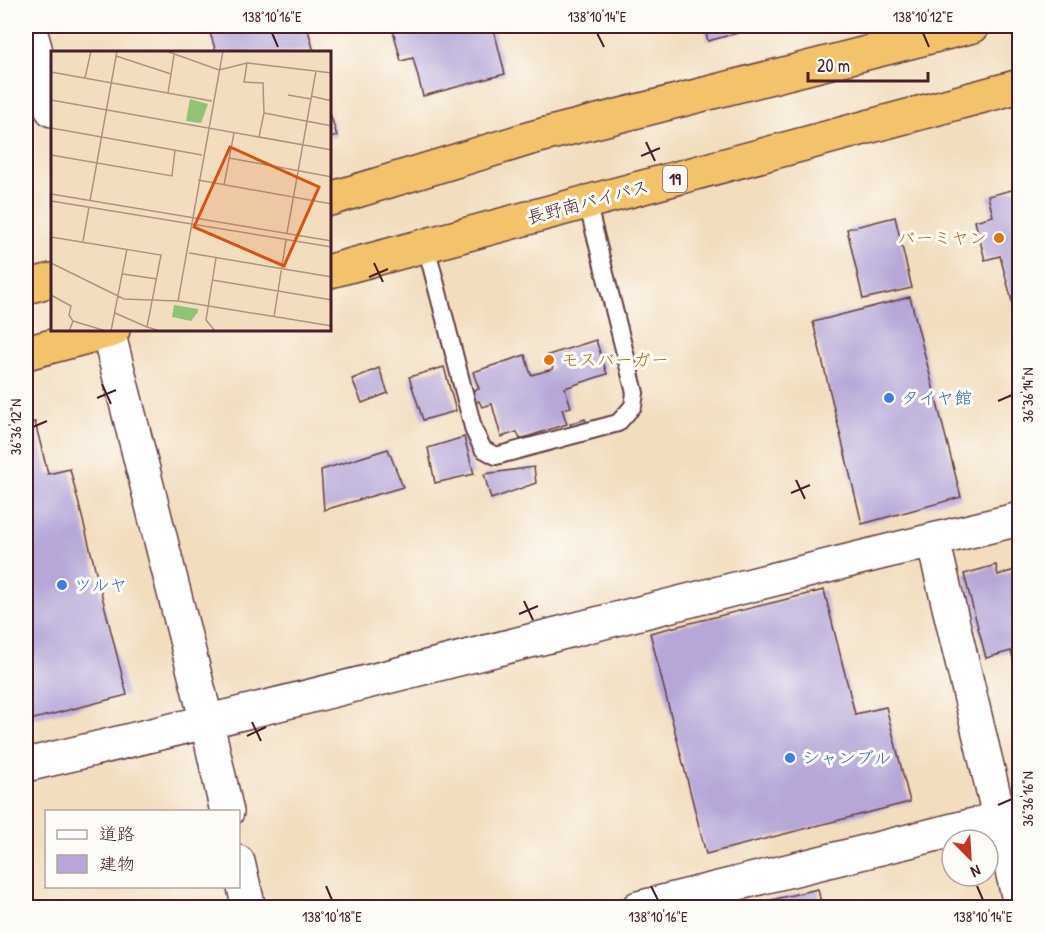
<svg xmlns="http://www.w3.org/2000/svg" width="1045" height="933" font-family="'Patrick Hand','Klee One',sans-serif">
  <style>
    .building { fill: #b6a7d8 }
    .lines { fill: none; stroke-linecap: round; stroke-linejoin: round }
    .lane-casing { stroke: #633c41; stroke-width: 20 }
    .street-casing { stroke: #633c41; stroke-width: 36 }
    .highway-casing { stroke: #633c41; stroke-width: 36 }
    .lane { stroke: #fff; stroke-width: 16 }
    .street { stroke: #fff; stroke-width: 33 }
    .highway { stroke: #f2c36a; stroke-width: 33 }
    .ticks { fill: none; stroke: #4a1f2b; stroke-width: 2 }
    .food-dot { fill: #e8710a; stroke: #fdfcf7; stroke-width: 2 }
    .shop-dot { fill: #3f7fe0; stroke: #fdfcf7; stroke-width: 2 }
    .labels { text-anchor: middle; stroke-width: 6; stroke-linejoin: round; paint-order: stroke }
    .shield { fill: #fdfcf7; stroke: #806168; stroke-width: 1.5 }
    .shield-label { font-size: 16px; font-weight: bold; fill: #4a1f2b }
    .street-label { font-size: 18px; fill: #4a1f2b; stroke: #fdfcf7 }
    .food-label { font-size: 18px; fill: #c56008; stroke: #fdfcf7; text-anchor: end }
    .shop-label { font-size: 18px; fill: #366cbe; stroke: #fdfcf7; text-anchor: start }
    .inset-road { fill: none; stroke: #af9183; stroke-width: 1.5 }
    .view { fill: #d8530f; fill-opacity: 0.15; stroke: #d8530f; stroke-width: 3 }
    .inset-edge { fill: none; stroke: #4a1f2b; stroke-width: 3 }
    .neatline { fill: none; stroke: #4a1f2b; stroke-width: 2 }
    .ticks-label { font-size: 15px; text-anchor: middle; fill: #4a1f2b }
  </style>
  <rect width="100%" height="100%" fill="#fdfcf7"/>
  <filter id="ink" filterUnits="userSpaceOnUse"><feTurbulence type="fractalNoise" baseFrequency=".0167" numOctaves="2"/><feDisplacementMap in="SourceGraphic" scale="12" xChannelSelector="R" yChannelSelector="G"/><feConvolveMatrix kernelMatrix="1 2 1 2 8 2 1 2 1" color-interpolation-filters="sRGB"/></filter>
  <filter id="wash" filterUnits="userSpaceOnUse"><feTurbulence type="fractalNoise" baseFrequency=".008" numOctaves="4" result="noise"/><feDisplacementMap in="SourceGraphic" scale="24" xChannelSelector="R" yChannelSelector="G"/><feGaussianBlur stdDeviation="1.35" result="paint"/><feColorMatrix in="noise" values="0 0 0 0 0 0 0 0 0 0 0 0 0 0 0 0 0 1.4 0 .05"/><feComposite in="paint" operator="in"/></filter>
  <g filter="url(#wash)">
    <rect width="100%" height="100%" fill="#f2ddbe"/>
    <g id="blocks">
      <path class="building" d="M208,26H307L314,52H216Z
        M392,26H493L505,74L423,96L413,58L401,61Z
        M704,26H763L708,41Z
        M330,113L337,136L330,138Z
        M1020,188V315L1016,316L1000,256L985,260L975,221L993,216L988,196Z
        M895,217L912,288L863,299L847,229Z
        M910,297L961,497L862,524L813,322Z
        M596,340L607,374L565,388L571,407L562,409L567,424L520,439L517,432L501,437L492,404L482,407L479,401L474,403L470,391L479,389L473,372L525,355L531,375L553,369L548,355Z
        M444,367L456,411L423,420L409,377Z
        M379,368L388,393L362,403L352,379Z
        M585,419L587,426L573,431L570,424Z
        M35,422L48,474L70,469L127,695L26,721V424Z
        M464,437L474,474L435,483L428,448Z
        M388,449L403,487L324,510L321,470Z
        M534,467L536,483L491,499L484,474Z
        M996,565L998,575L1015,570L1017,580L1020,579V669L1016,670L1011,651L986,658L964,574Z
        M824,590L855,714L886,707L910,802L706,854L650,633Z
        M818,889L822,908H741V907Z"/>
    </g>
  </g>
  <g filter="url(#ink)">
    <use href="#blocks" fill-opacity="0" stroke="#633c41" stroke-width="1.5"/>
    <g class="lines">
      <defs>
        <path id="lane" d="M426,246L474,431L483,449L496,456L618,423L633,406L635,393L587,202"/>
        <path id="street" d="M29,26L52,110
          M108,331L207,723L227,812
          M933,540L1020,904
          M26,765C358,688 687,598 1020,519
          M238,862L249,908
          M638,908L998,819"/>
        <path id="highway" d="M330,199L531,138L973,26
          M330,271L1020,86
          M26,287L52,280
          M26,353L113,330"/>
      </defs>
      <use href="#lane" class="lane-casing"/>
      <use href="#street" class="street-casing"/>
      <use href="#highway" class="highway-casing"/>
      <use href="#lane" class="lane"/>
      <use href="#street" class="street"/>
      <use href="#highway" class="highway"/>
    </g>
  </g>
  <path class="ticks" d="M272,33L278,47M597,33L604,47M923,33L929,47M646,142L655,161M641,156L660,148M374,263L383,282M369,277L388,269M102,384L111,404M97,398L116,390M998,401L1012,395M33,427L47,421M796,480L805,499M791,493L810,485M524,601L533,620M519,614L538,606M252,722L261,741M247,736L266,727M998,805L1012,799M326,886L332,900M651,886L658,900M977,886L983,900"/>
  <g class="food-dot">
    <circle cx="999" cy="238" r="6"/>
    <circle cx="549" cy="360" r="6"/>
  </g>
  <g class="shop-dot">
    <circle cx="889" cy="398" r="6"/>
    <circle cx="62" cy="585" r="6"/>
    <circle cx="790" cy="758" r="6"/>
  </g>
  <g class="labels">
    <rect class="shield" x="663" y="166" width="24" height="26" rx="4.5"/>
    <g class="shield-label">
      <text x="675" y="185">19</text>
    </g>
    <g class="street-label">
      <text transform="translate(588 202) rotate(-15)" y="6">長野南バイパス</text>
    </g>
    <g class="food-label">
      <text x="987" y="244">バーミヤン</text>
      <text x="561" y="366" text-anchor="start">モスバーガー</text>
    </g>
    <g class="shop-label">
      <text x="901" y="404">タイヤ館</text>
      <text x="74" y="591">ツルヤ</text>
      <text x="802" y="764">シャンブル</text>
    </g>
  </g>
  <g transform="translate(51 51)">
    <rect width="280" height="280" fill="#f2ddbe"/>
    <path d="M139,48L157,53L150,72L135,70ZM123,254L147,258V261L140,270L121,266Z" fill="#90c374"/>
    <path class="inset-road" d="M115,0L168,19L196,12L281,22M65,5L120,23M196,12L193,31L212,32L213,62L208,86M0,21L161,50M34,27L40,0M117,42L123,4M237,44L260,48M260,45L281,50M0,49L281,99M213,62L281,75M0,77L151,104M0,104L121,125L124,99M178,107L281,126M147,129L281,153M173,134L183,82M0,143L281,190M0,150L281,196M39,150L66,0M236,182L265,20M0,186L110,204L96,276L109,280M32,190L38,156M138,202L281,226M0,212L73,248L127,250L281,275M72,223L106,228M161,229L281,249M0,244L20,255L18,264L22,270L18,280M127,250L172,0M64,262L96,276M223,266L235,189M22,270L55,280M60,280L76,198M164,280L155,269L165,207"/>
    <path class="view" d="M179,96L268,136L233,215L143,176Z"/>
    <rect width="280" height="280" class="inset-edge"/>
  </g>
  <rect width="1045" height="933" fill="none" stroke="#fdfcf7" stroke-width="66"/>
  <rect x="45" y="810" width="195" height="78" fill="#fdfcf7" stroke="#b5a4a5" stroke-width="1.5"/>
  <rect x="57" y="830" width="30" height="9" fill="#ffffff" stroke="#b5a4a5" stroke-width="1.5"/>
  <text x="99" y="840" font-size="18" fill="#4a1f2b">道路</text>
  <rect x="57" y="855" width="30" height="18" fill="#b6a7d8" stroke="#b5a4a5" stroke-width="1.5"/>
  <text x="99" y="870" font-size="18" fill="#4a1f2b">建物</text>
  <g transform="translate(970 858) rotate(156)"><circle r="28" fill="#fdfcf7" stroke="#b5a4a5" stroke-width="1.5"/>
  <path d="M0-4.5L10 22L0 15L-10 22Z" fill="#c8321e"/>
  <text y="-9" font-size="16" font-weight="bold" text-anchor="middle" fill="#4a1f2b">N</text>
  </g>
  <path d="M808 72v9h120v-9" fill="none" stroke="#4a1f2b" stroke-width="3"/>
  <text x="817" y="72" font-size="18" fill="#4a1f2b" stroke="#fdfcf7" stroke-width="4.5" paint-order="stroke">20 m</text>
  <rect x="33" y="33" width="979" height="867" class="neatline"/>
  <g class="ticks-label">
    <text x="272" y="22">138°10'16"E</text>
    <text x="597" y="22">138°10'14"E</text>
    <text x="923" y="22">138°10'12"E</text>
    <text transform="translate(1028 395) rotate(-90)" y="5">36°36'14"N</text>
    <text transform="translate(16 427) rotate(-90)" y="5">36°36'12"N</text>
    <text transform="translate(1028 799) rotate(-90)" y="5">36°36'16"N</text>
    <text x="332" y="922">138°10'18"E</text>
    <text x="658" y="922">138°10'16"E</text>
    <text x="983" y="922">138°10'14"E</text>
  </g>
</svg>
